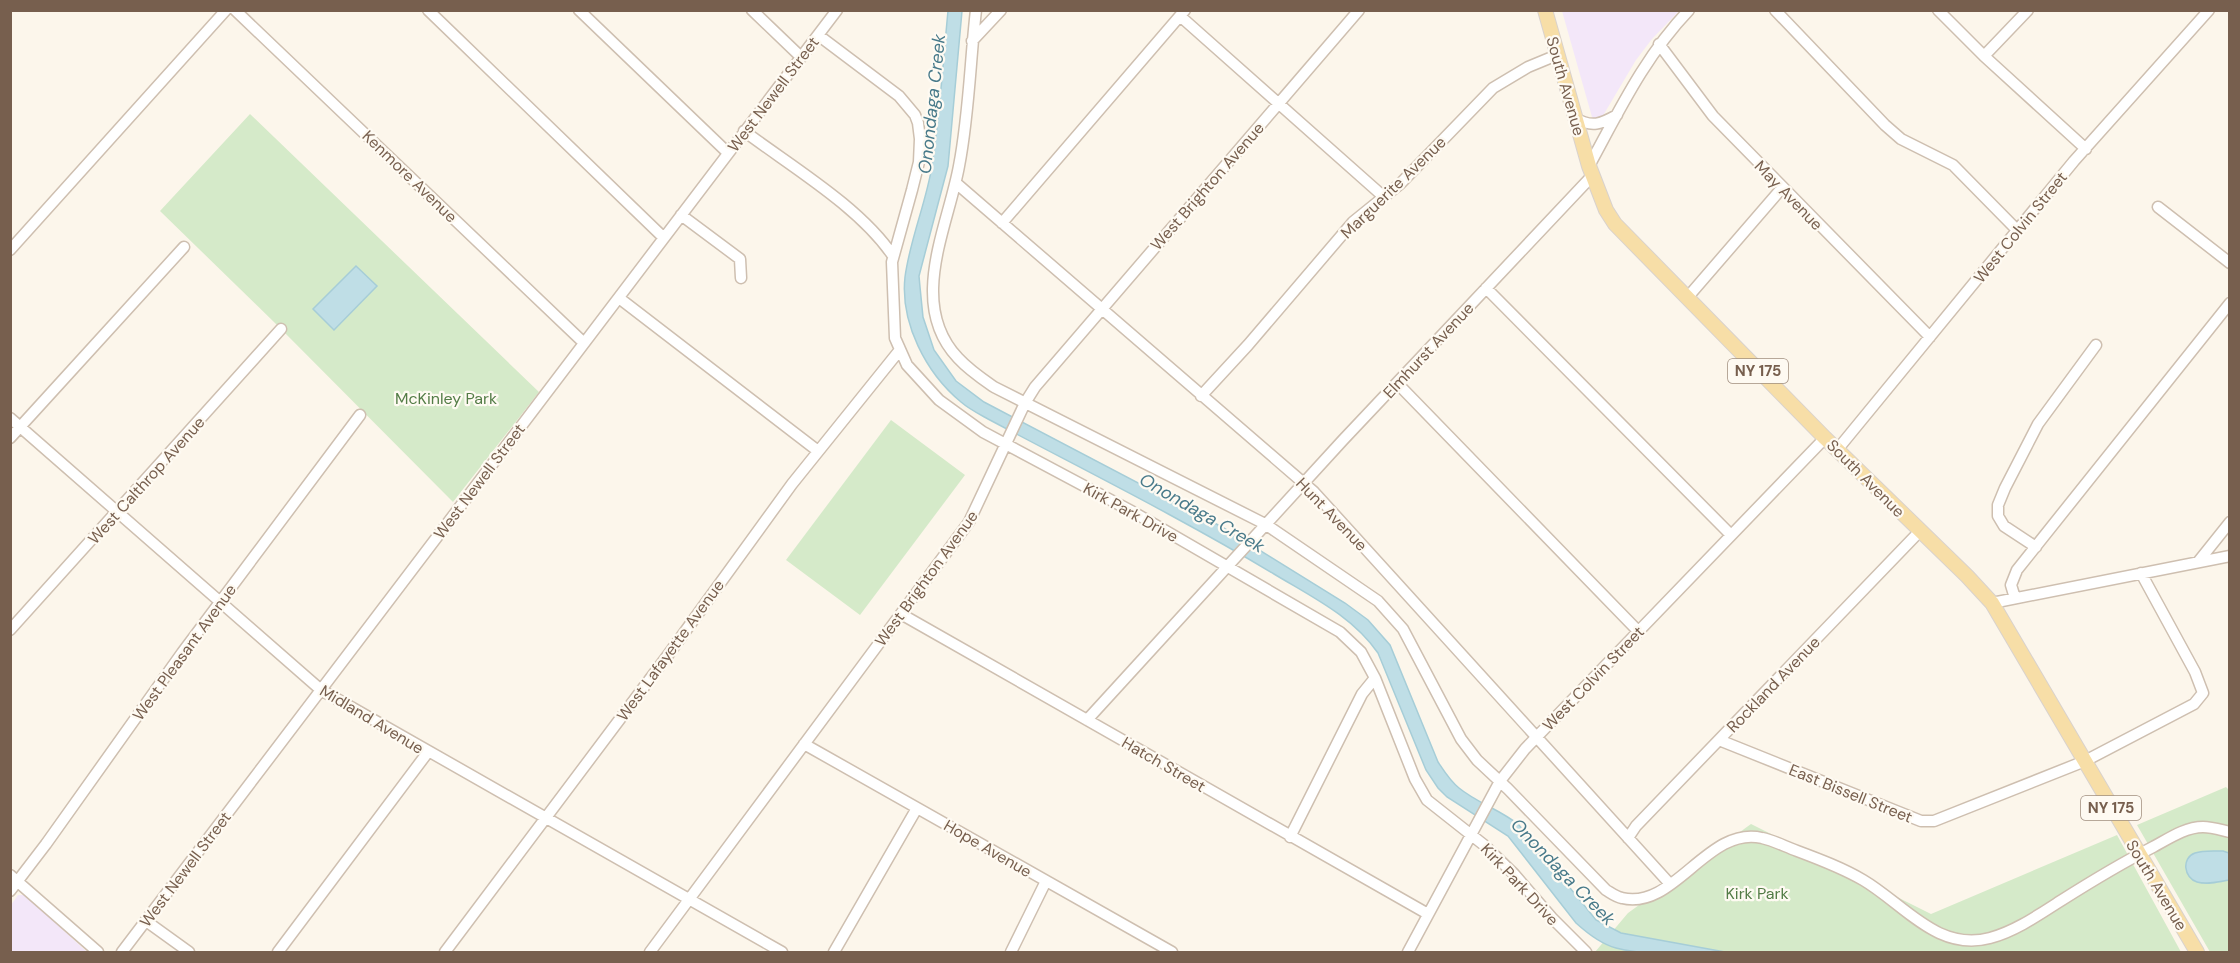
<svg xmlns="http://www.w3.org/2000/svg" width="2240" height="963" font-family="'DM Sans',sans-serif">
  <style>
    .education { fill: #f3e7f9 }
    .green { fill: #d5eac9 }
    .water { fill: #bfdee6; stroke: #a6cdd7; stroke-width: 1.5 }
    .lines { fill: none; stroke-linecap: round; stroke-linejoin: round }
    .minor-casing { stroke: #cebfb0; stroke-width: 13 }
    .major-casing { stroke: #d9d2cd; stroke-width: 16 }
    .minor { stroke: #fff; stroke-width: 10 }
    .major { stroke: #f7dea7; stroke-width: 14 }
    .labels { text-anchor: middle; stroke-width: 4.5; stroke-linejoin: round; paint-order: stroke }
    .shield { fill: #fefaf2; stroke: #a08e7f; stroke-width: 1.5 }
    .shield-label { font-size: 15px; font-weight: bold; fill: #775f4e }
    .street-label { font-size: 16px; fill: #775f4e; stroke: #fefaf2 }
    .park-label { font-size: 16px; fill: #537c46; stroke: #fefaf2 }
    .water-label { font-size: 18px; font-style: italic; fill: #487a8a; stroke: #fefaf2 }
  </style>
  <rect width="100%" height="100%" fill="#fcf6eb"/>
  <path class="education" d="M1562,11H1679L1652,39L1636,60L1601,119L1596,120L1592,117Z
    M18,895H25L87,952H11V905Z"/>
  <path class="green" d="M250,114L539,392L453,502L276,324L160,211Z
    M891,420L965,475L860,615L786,560Z
    M2226,787L2229,790V952H2210L2137,825Z
    M1751,824L1931,914L2117,835L2181,952H1595L1628,913Z"/>
  <path class="water" d="M948,11H962L948,166L919,276L920,287L923,317L934,350L956,381L984,402L1222,527L1345,603L1368,620L1390,645L1438,762C1444,771 1450,781 1459,788C1477,803 1501,810 1519,825L1596,920L1621,933L1725,952C1689,952 1650,957 1616,948C1601,944 1587,933 1576,923L1508,836L1447,797L1438,788L1426,770L1378,653C1352,616 1312,597 1274,574C1181,518 1084,470 988,419C979,414 969,409 961,402C926,373 900,323 905,277C910,239 926,203 932,166C940,114 943,62 948,11Z
    M356,266L377,286L334,330L313,309Z
    M2223,851L2229,853V880C2219,882 2207,885 2197,882C2184,878 2181,858 2195,853C2203,850 2214,851 2223,851Z"/>
  <g class="lines">
    <defs>
      <path id="minor" d="M235,10L584,343
        M428,10L664,238
        M579,10L728,153
        M752,10L801,57
        M976,10C970,62 969,115 959,166C948,227 907,304 958,358C969,370 981,378 994,387L1265,524L1378,601L1403,629L1461,739L1477,760L1508,789L1606,890C1611,893 1616,897 1622,898C1674,911 1708,825 1762,838C1772,840 1782,845 1792,849C1816,858 1841,867 1863,880C1904,904 1937,952 1990,938C2016,931 2040,914 2062,900C2092,881 2122,863 2153,847C2168,839 2185,827 2203,827C2212,827 2221,830 2230,832
        M1775,10L1885,125L1901,139L1953,165L2017,230
        M1938,10L1984,56L2086,149
        M1180,16L1384,197
        M818,35L899,96L915,115L918,123L920,139L919,162L912,190L892,262L895,338L907,365L939,400L983,432L1133,512L1340,632L1361,652L1375,678L1415,779L1427,800L1484,845L1514,874L1552,918L1586,952
        M972,41L1001,10
        M1659,44L1713,116L1930,337
        M1984,56L2028,10
        M1575,118C1592,128 1601,124 1617,115
        M744,131C792,167 860,207 893,256
        M1589,166C1619,111 1645,56 1689,10
        M956,183L1314,492L1670,884
        M2158,207L2230,263
        M681,215L740,259L741,278
        M1002,223L1185,10
        M10,250L226,10
        M1486,288L1731,535
        M619,298L818,451
        M1687,298L1782,188
        M1397,383L1638,631
        M1201,396L1248,345L1353,222L1400,184L1493,88L1528,67L1557,55
        M10,418L321,690L782,952
        M10,438L184,247
        M1837,450L2074,161L2209,10
        M2036,547L2004,526L1998,516V505L2005,488L2038,424L2096,345
        M2198,562L2230,522
        M2015,598L2011,585L2017,570L2230,303
        M1992,603L2230,556
        M901,614L1428,914
        M10,630L281,329
        M1087,720L1343,440L1592,176
        M1719,740L1921,821H1934L2085,761L2194,704L2203,693L2195,672L2141,573
        M804,744L1172,952
        M1290,837L1362,694L1375,678
        M1628,838L1636,826L1920,531
        M10,875L98,952
        M10,891L46,844L182,653L360,415
        M146,921L189,952
        M122,952L837,10
        M278,952L428,752
        M445,952L668,655L792,484L899,351
        M650,952L969,522L1025,403L1035,387L1359,10
        M834,952L917,808
        M1011,952L1046,881
        M1408,952L1500,781L1525,749L1825,438"/>
      <path id="major" d="M1545,10L1589,166L1606,210L1615,224L1825,438L1967,576L1992,603L2197,952"/>
    </defs>
    <use href="#minor" class="minor-casing"/>
    <use href="#major" class="major-casing"/>
    <use href="#minor" class="minor"/>
    <use href="#major" class="major"/>
  </g>
  <g class="labels">
    <g class="shield">
      <rect x="1728" y="359" width="60" height="24" rx="4.5"/>
      <rect x="2081" y="796" width="60" height="24" rx="4.5"/>
    </g>
    <g class="shield-label">
      <text x="1758" y="376">NY 175</text>
      <text x="2111" y="813">NY 175</text>
    </g>
    <g class="street-label">
      <text transform="translate(1566 86) rotate(74)" y="6">South Avenue</text>
      <text transform="translate(773 94) rotate(-53)" y="6">West Newell Street</text>
      <text transform="translate(410 176) rotate(44)" y="6">Kenmore Avenue</text>
      <text transform="translate(1207 186) rotate(-49)" y="6">West Brighton Avenue</text>
      <text transform="translate(1393 187) rotate(-44)" y="6">Marguerite Avenue</text>
      <text transform="translate(1789 195) rotate(46)" y="6">May Avenue</text>
      <text transform="translate(2020 227) rotate(-51)" y="6">West Colvin Street</text>
      <text transform="translate(1428 350) rotate(-47)" y="6">Elmhurst Avenue</text>
      <text transform="translate(1866 478) rotate(45)" y="6">South Avenue</text>
      <text transform="translate(146 480) rotate(-48)" y="6">West Calthrop Avenue</text>
      <text transform="translate(479 481) rotate(-53)" y="6">West Newell Street</text>
      <text transform="translate(1131 512) rotate(29)" y="6">Kirk Park Drive</text>
      <text transform="translate(1332 514) rotate(46)" y="6">Hunt Avenue</text>
      <text transform="translate(926 578) rotate(-54)" y="6">West Brighton Avenue</text>
      <text transform="translate(670 650) rotate(-54)" y="6">West Lafayette Avenue</text>
      <text transform="translate(184 652) rotate(-54)" y="6">West Pleasant Avenue</text>
      <text transform="translate(1593 678) rotate(-46)" y="6">West Colvin Street</text>
      <text transform="translate(1773 684) rotate(-46)" y="6">Rockland Avenue</text>
      <text transform="translate(372 719) rotate(31)" y="6">Midland Avenue</text>
      <text transform="translate(1164 764) rotate(30)" y="6">Hatch Street</text>
      <text transform="translate(1851 793) rotate(22)" y="6">East Bissell Street</text>
      <text transform="translate(988 848) rotate(30)" y="6">Hope Avenue</text>
      <text transform="translate(185 869) rotate(-53)" y="6">West Newell Street</text>
      <text transform="translate(1520 884) rotate(47)" y="6">Kirk Park Drive</text>
      <text transform="translate(2157 885) rotate(59)" y="6">South Avenue</text>
    </g>
    <g class="park-label">
      <text x="446" y="404">McKinley Park</text>
      <text x="1757" y="899">Kirk Park</text>
    </g>
    <g class="water-label">
      <text transform="translate(932 104) rotate(-84)" y="6">Onondaga Creek</text>
      <text transform="translate(1202 513) rotate(30)" y="6">Onondaga Creek</text>
      <text transform="translate(1563 872) rotate(46)" y="6">Onondaga Creek</text>
    </g>
  </g>
  <rect width="2240" height="963" fill="none" stroke="#775f4e" stroke-width="24"/>
</svg>
